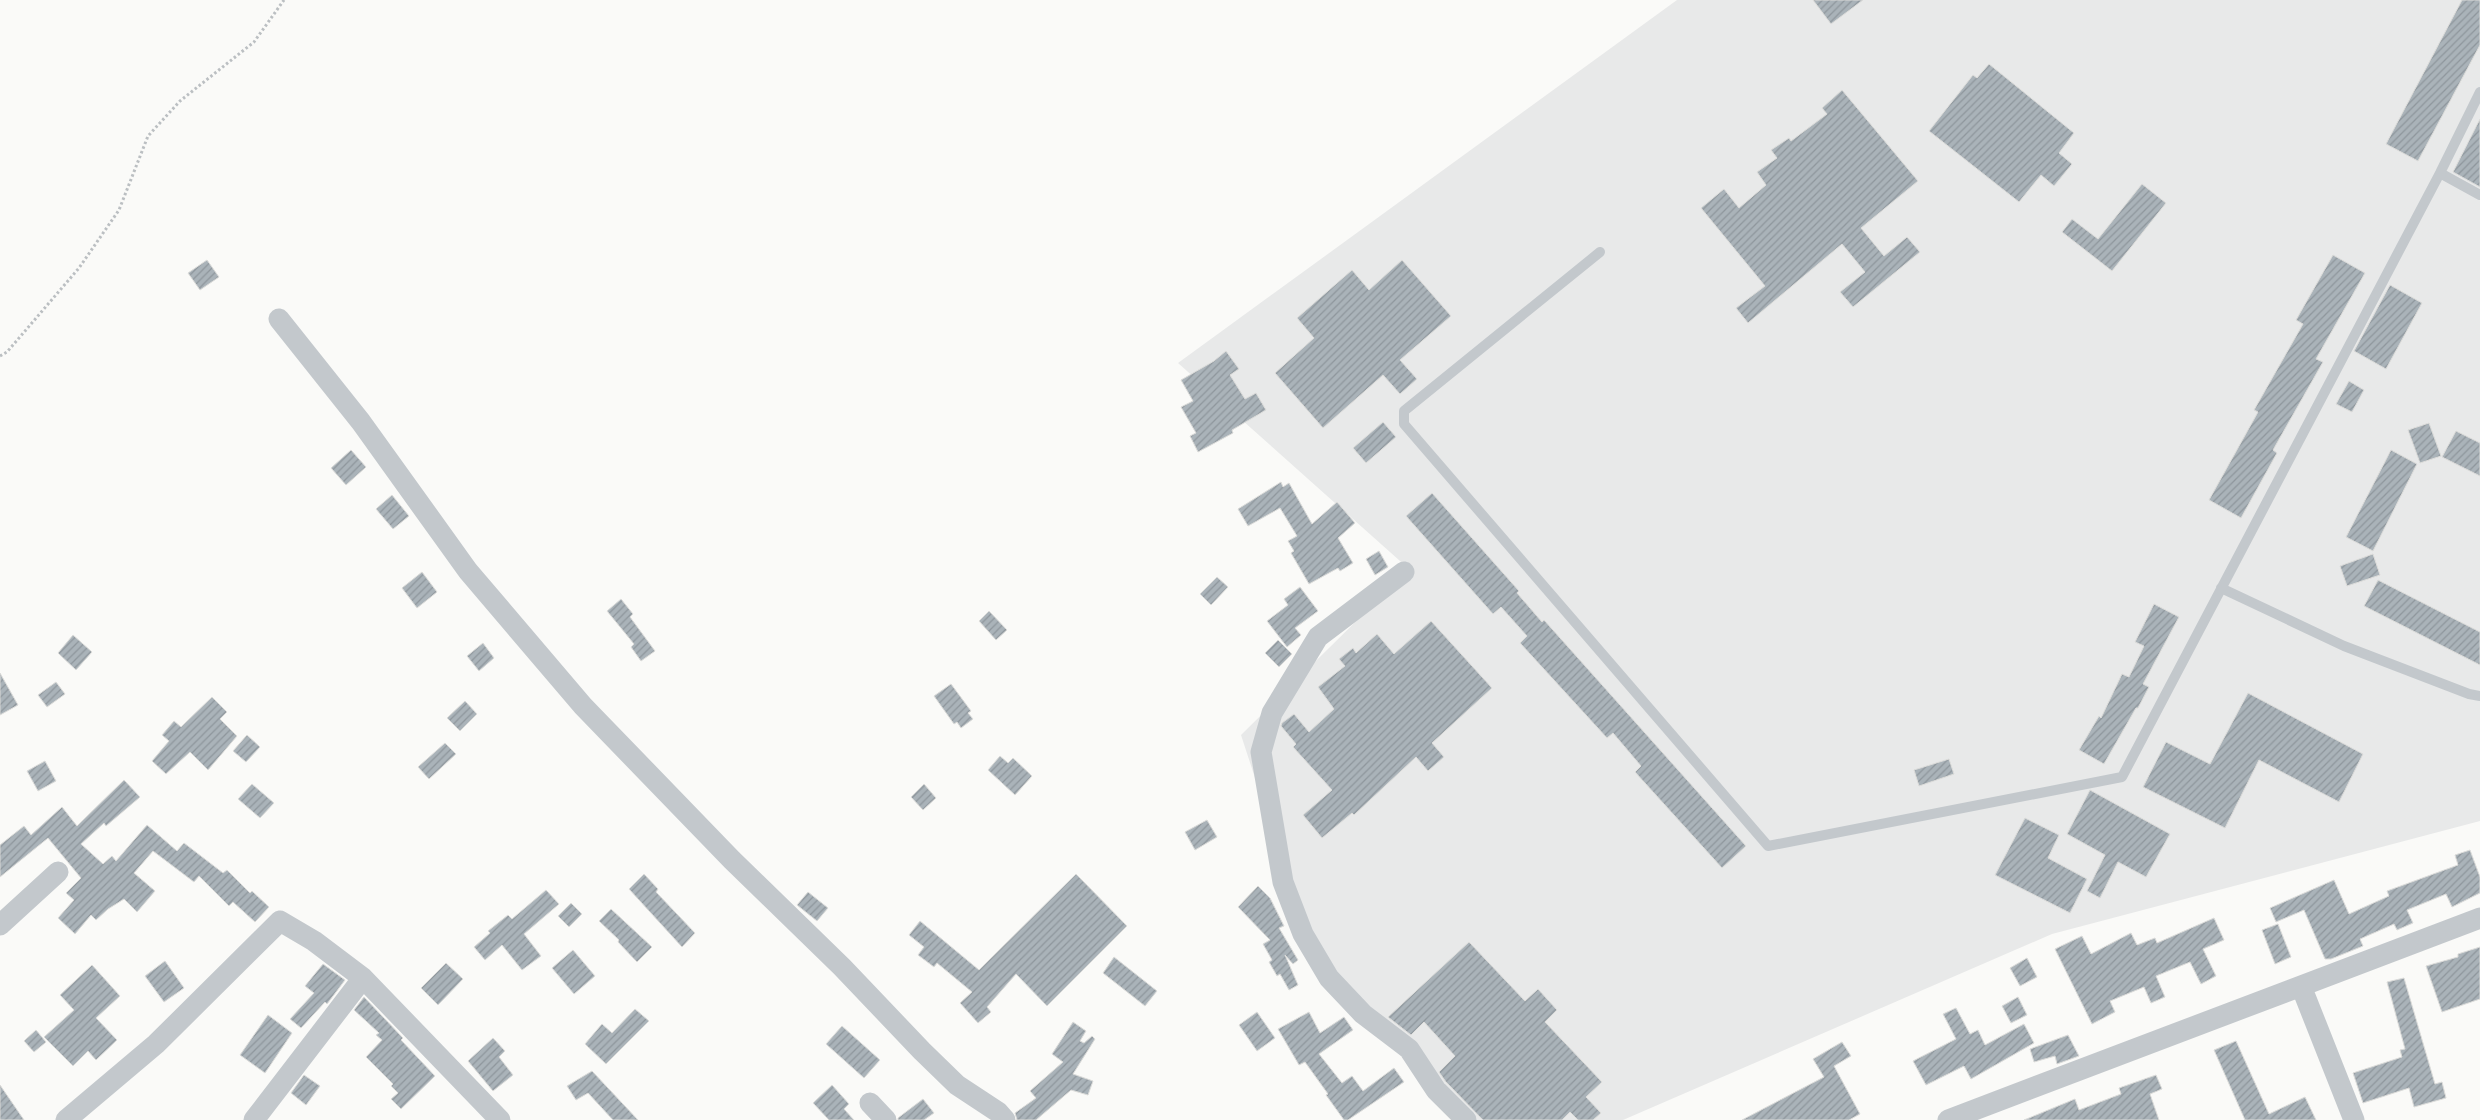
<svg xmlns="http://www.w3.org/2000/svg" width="2480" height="1120" font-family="'Alegreya Sans',sans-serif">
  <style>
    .built { fill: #e8e9e9 }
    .building { fill: url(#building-hatch); stroke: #dcdcda }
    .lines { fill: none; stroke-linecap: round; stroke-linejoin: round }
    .path { stroke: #bbbfc2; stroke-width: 3; stroke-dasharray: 2.5 2.5; stroke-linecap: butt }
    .lane { stroke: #c3c8cc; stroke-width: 10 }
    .street { stroke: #c3c8cc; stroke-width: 21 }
  </style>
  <defs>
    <pattern id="building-hatch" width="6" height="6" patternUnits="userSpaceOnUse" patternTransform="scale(1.25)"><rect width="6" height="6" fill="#aab3b9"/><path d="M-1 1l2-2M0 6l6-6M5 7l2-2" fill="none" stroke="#8e969c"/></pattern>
  </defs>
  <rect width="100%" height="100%" fill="#fafaf8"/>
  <path class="built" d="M1677,0H2480V821L2052,934L1623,1120H1462L1317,968L1241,735L1409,569L1178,363Z"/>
  <path class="building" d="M1813,0H1863L1831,24Z
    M2462,0H2480V45L2418,161L2386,144Z
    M1989,64L2074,133L2059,153L2072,164L2054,186L2041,175L2019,202L1929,131L1973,75L1977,78Z
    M1842,90L1918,181L1861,228L1884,256L1907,237L1920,252L1853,307L1840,292L1865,272L1842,244L1748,323L1736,308L1765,286L1701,208L1724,189L1739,208L1766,185L1757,172L1777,158L1771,150L1789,138L1791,141L1827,114L1822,108Z
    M2480,119V187L2453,172Z
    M2142,184L2166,203L2112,271L2062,232L2072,219L2098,239Z
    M2333,255L2365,273L2316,359L2323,362L2273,450L2277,453L2241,518L2209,500L2258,412L2254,410L2303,324L2296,320Z
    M207,260L219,277L200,290L188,273Z
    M1402,260L1451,316L1400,360L1417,379L1400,394L1383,375L1323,428L1275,373L1314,338L1297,318L1352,270L1369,290Z
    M2390,285L2422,303L2386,369L2354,351Z
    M1226,351L1239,369L1230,375L1245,399L1256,393L1266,410L1232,430L1233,433L1198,452L1190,436L1196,433L1181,407L1193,401L1181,380L1214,361Z
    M2349,381L2364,390L2352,412L2336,404Z
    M1383,422L1396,437L1366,463L1353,448Z
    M2429,423L2441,456L2420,463L2408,430Z
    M2456,431L2480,443V476L2442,457Z
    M351,450L366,467L346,485L331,468Z
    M2391,450L2417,464L2373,551L2346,537Z
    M1281,482L1283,487L1289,483L1312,524L1337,502L1355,523L1338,538L1353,563L1340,571L1338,568L1309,584L1291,553L1294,551L1288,541L1297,536L1280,508L1248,526L1238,509Z
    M1432,493L1519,591L1517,593L1542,622L1544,620L1746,846L1722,868L1635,772L1641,766L1613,733L1607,738L1520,643L1527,636L1501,607L1493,614L1406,516Z
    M392,495L409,516L393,529L376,509Z
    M1379,551L1388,567L1375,575L1366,559Z
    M2373,554L2380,575L2347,586L2340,566Z
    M422,572L437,592L417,608L402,588Z
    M1217,577L1228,587L1211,605L1200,594Z
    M2378,580L2480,632V665L2364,606Z
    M1300,587L1318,611L1295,628L1301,635L1287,647L1267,621L1288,605L1284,599Z
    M621,599L633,614L630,617L655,651L641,661L631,647L634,644L607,611Z
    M2154,604L2179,617L2143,684L2149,687L2138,708H2136L2104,764L2079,750L2099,716L2101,718L2122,674L2129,677L2144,646L2135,642Z
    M989,611L1007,630L996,640L979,621Z
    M1431,621L1492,688L1432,743L1444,757L1428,771L1416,757L1354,815L1352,813L1322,838L1303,815L1332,790L1293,747L1296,744L1281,726L1282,723L1294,714L1309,732L1334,709L1318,687L1345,666L1339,659L1353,648L1356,653L1377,634L1394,654Z
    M73,635L92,652L76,670L58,653Z
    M1278,640L1292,654L1279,667L1265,653Z
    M483,643L494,658L479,671L467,656Z
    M0,673L18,705L0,715Z
    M56,682L65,694L47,707L38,695Z
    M951,684L971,711L968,713L973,719L961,728L957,722L954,724L934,696Z
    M2248,693L2363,754L2339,802L2259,760L2225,828L2143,787L2166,742L2210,764Z
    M212,697L227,712L220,719L237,736L208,770L190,752L166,774L152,761L169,741L162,735L174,721L181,727Z
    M465,701L477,714L460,731L447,718Z
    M247,735L260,747L246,762L233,751Z
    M445,743L456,754L429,779L418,767Z
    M1000,756L1008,763L1013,758L1032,776L1015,795L988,770Z
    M1949,759L1954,774L1919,786L1914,770Z
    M45,761L56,781L38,791L27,771Z
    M124,780L140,797L106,826L104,823L81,844L103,864L112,856L116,861L147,825L177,851L184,843L223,873L227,870L250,893L252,891L269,907L255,922L233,902L229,906L199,876L194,882L153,851L134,873L155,891L137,912L124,899L108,909L96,920L91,915L75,934L58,918L74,900L66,893L81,878L48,838L0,877V845L24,826L31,835L62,807L77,826Z
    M252,784L274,803L260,818L238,799Z
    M924,784L936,798L923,810L911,797Z
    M2090,790L2170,834L2146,877L2118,862L2100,898L2087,891L2105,855L2067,834Z
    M2025,818L2059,835L2048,858L2087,879L2070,913L1995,875Z
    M1207,820L1217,837L1195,850L1185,832Z
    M2470,850L2480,877V893L2452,907L2446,894L2407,910L2413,923L2397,930L2394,924L2360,939L2363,946L2331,959H2325L2304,910L2276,922L2270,908L2334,880L2349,914L2389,896L2387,891L2458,865L2455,855Z
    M644,874L658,889L656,892L695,933L682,947L629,889Z
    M1076,874L1127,926L1047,1006L1016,974L987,1007L991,1012L978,1023L960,1003L972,992L937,963L934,967L918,955L924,947L909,935L920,921L979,970Z
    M1258,886L1270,898L1284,926L1279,928L1298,960L1293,964L1285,955L1298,985L1289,990L1280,974L1277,976L1269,962L1272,960L1263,944L1270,940L1238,907Z
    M546,890L559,904L524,934L541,956L522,970L502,945L485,960L474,947L490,933L488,931L508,915L512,919Z
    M808,892L828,908L817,921L797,905Z
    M571,903L582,914L569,927L558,916Z
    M611,909L652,947L637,962L618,942L619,940L599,921Z
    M2214,918L2224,940L2203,949L2216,976L2201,984L2190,962L2156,976L2165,997L2151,1003L2144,987L2110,1001L2115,1012L2092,1024L2055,949L2082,936L2091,954L2131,933L2137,945L2155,938L2157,943Z
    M2278,924L2291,957L2275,964L2262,930Z
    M1469,942L1525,1001L1538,989L1557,1010L1545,1022L1602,1082L1586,1097L1601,1113L1593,1120H1578L1570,1112L1562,1120H1483L1446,1082L1439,1072L1455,1056L1424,1022L1411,1035L1388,1017Z
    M2480,947V999L2442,1012L2426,966L2458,957V954Z
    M573,950L595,976L574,994L552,968Z
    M1114,957L1157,991L1145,1006L1103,973Z
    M2027,958L2037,977L2020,986L2010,968Z
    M165,961L184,988L164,1002L145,976Z
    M446,963L463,979L438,1005L421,988Z
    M323,964L345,980L327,1004L325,1002L301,1028L290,1019L314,993L305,986Z
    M92,965L120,996L96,1018L117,1040L96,1060L88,1051L73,1066L44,1037L74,1010L60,995Z
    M2404,978L2435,1084L2442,1082L2446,1098L2414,1107L2409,1088L2363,1103L2353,1073L2402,1057L2400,1050L2405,1049L2387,982Z
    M364,997L403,1038L401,1040L435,1076L401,1109L391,1099L398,1093L391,1086L393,1084L366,1057L382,1040L376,1035L379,1033L354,1010Z
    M2018,997L2027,1015L2011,1023L2002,1006Z
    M1956,1008L1970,1034L1978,1030L1985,1045L2024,1024L2034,1043L1971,1079L1964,1066L1926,1085L1913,1061L1956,1039L1943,1014Z
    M635,1009L649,1021L606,1064L585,1044L602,1024L612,1033Z
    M1257,1012L1275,1038L1257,1051L1239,1025Z
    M1309,1012L1320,1033L1344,1017L1353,1030L1319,1054L1342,1083L1352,1076L1363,1091L1394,1068L1404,1082L1348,1120H1344L1326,1095L1328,1094L1305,1062L1299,1065L1278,1029Z
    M268,1015L292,1033L265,1073L240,1055Z
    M1073,1022L1086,1031L1080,1041L1084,1043L1092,1036L1095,1039L1073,1074L1093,1081L1088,1095L1071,1090L1036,1120H1017L1015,1113L1036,1098L1030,1091L1063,1062L1052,1054Z
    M842,1026L880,1060L864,1078L826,1044Z
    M36,1030L46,1042L34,1052L24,1041Z
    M2068,1035L2079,1056L2057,1064L2055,1056L2034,1062L2030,1049Z
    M493,1038L505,1051L499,1057L513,1075L493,1091L468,1061Z
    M2236,1041L2269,1114L2305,1097L2316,1120H2245L2214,1050Z
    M1842,1042L1851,1056L1834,1066L1860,1114L1849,1120H1742L1824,1077L1813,1059Z
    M592,1071L638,1120H613L588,1093L576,1100L567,1086Z
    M304,1075L320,1086L306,1105L291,1093Z
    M2156,1075L2162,1089L2150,1094L2159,1120H2024L2075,1099L2079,1110L2121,1094L2119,1088Z
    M0,1085L24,1120H0Z
    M832,1085L849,1104L844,1109L854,1120H829L813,1103Z
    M923,1099L934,1113L924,1120H898V1118Z"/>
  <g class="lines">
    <path class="path" d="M0,356L7,352L79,268L119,210L148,136L180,101L254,42L284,0"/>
    <path class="lane" d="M2440,173L2480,195
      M1600,252L1404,411V424L1768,846L2122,777L2440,173L2480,92
      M2221,588L2344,646L2469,694L2480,696"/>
    <path class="street" d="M279,319L361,422L468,571L583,706L732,860L842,967L922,1051L957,1085L998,1112L1005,1120
      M1404,572L1318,637L1272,713L1261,752L1283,882L1303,934L1329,978L1363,1014L1409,1049L1436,1090L1466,1120
      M0,925L58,872
      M2301,986L2354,1120
      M870,1103L886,1120
      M66,1120L156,1044L280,921L314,941L363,978L500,1120
      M254,1120L363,978
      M1948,1120L2480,918"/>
  </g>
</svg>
